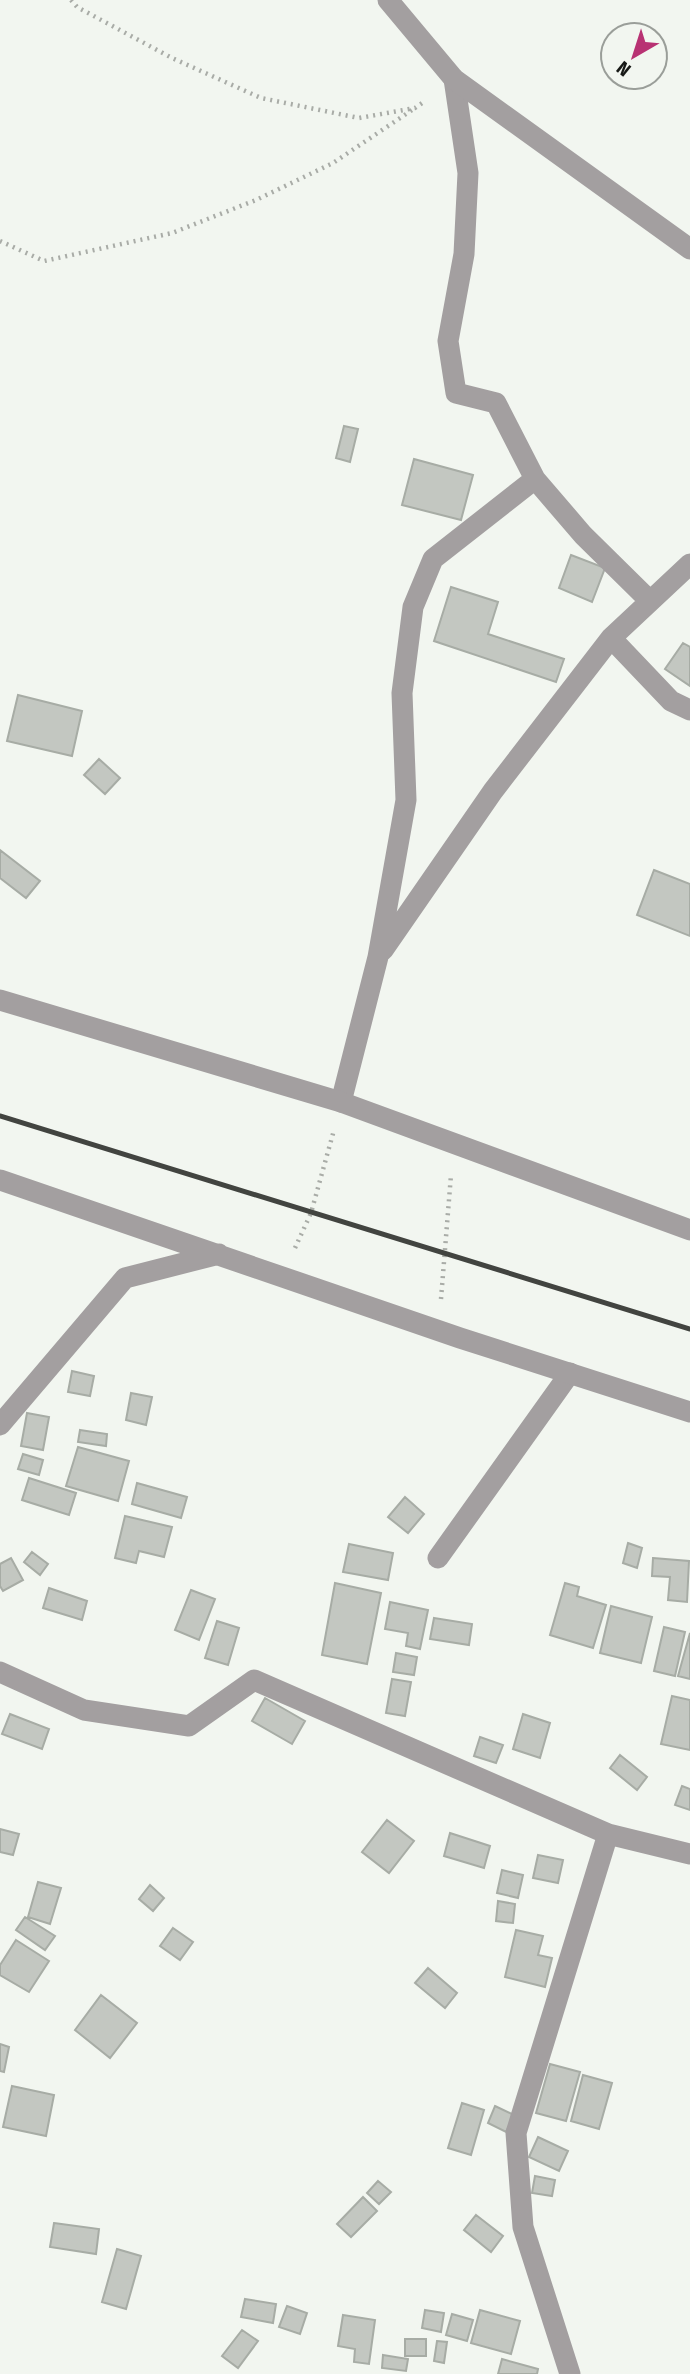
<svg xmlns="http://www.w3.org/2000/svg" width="690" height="2374" font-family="'Fira Sans Condensed',sans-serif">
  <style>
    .building { fill: #c3c7c1; stroke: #a7aca5; stroke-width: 2 }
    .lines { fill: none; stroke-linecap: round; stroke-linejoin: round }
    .path { stroke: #a9aca7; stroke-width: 4.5; stroke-dasharray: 2 5; stroke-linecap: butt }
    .lane { stroke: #a39fa0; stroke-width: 21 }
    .street { stroke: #a39fa0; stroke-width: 21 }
    .rail { stroke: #424440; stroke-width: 5 }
  </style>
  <rect width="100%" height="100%" fill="#f2f6f0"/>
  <path class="building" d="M344,426L358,429L350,462L336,458Z
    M414,459L473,475L461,520L402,505Z
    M571,555L605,568L592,602L559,588Z
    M451,587L498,602L488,634L564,659L556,682L434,641Z
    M683,643L690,647V686L665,669Z
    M18,695L82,711L72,756L7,741Z
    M99,759L120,778L105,794L84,775Z
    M0,850L40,881L26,898L0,878Z
    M654,870L690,884V936L637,915Z
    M72,1371L94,1376L90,1396L68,1392Z
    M131,1393L152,1397L146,1425L126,1420Z
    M27,1413L49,1417L43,1450L21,1446Z
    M80,1430L107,1434L106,1446L78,1442Z
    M78,1447L129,1461L118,1501L66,1486Z
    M23,1454L43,1460L39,1475L18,1469Z
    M29,1478L76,1493L69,1515L22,1500Z
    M137,1483L187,1497L181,1518L132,1504Z
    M405,1497L424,1514L408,1533L388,1517Z
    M125,1516L172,1527L164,1557L139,1551L136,1563L115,1558Z
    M628,1543L642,1548L637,1568L623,1563Z
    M349,1544L393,1553L388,1580L343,1572Z
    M32,1552L48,1564L40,1575L24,1562Z
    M11,1558L23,1580L3,1591L0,1586V1564Z
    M653,1558L689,1561L687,1602L668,1600L670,1577L652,1576Z
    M335,1583L381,1593L367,1664L322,1655Z
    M565,1583L579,1587L577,1596L606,1605L593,1648L550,1635Z
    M49,1588L87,1601L82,1620L43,1608Z
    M191,1590L215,1599L199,1640L175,1630Z
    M390,1602L428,1610L420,1649L406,1646L408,1633L385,1629Z
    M611,1606L652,1617L641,1663L600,1653Z
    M434,1618L472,1624L469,1645L430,1639Z
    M217,1621L239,1628L228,1665L205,1658Z
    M664,1627L685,1632L675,1676L654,1671Z
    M690,1633V1679L678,1676Z
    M396,1653L417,1657L414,1675L393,1672Z
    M392,1679L411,1682L405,1716L386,1713Z
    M672,1696L690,1700V1750L661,1744Z
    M265,1698L305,1721L292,1744L252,1721Z
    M10,1714L49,1729L42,1749L2,1734Z
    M523,1714L550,1723L540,1758L513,1749Z
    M480,1737L503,1745L496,1763L474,1756Z
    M620,1755L647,1777L637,1790L610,1768Z
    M682,1786L690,1789V1810L675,1805Z
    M387,1820L414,1841L389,1873L362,1852Z
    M0,1829L19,1834L13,1855L0,1852Z
    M450,1833L490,1846L484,1868L444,1856Z
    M538,1855L563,1860L558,1883L533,1878Z
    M502,1870L523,1875L518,1898L497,1893Z
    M38,1882L61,1888L50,1924L28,1917Z
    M150,1885L164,1898L153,1911L139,1899Z
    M498,1901L515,1904L513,1923L496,1921Z
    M25,1917L55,1936L45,1950L16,1930Z
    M173,1928L193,1942L180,1960L160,1946Z
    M516,1930L543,1936L538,1955L552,1958L545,1987L505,1977Z
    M16,1940L49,1961L29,1992L0,1975V1965Z
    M428,1968L457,1993L445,2008L415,1983Z
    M101,1995L137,2023L110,2058L75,2030Z
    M0,2044L9,2047L4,2072L0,2071Z
    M550,2064L580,2072L566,2121L536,2113Z
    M583,2075L612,2083L599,2129L571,2121Z
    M12,2086L54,2095L46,2136L3,2127Z
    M462,2103L484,2110L471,2155L448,2148Z
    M495,2106L514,2115L506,2132L488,2123Z
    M538,2137L568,2151L559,2171L529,2157Z
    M535,2176L555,2180L552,2196L532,2193Z
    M378,2181L391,2192L379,2204L367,2193Z
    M363,2197L377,2211L351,2237L337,2224Z
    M476,2215L503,2236L491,2252L464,2230Z
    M54,2223L99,2229L96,2254L50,2247Z
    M117,2249L141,2256L126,2309L102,2302Z
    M245,2299L276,2304L273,2323L241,2317Z
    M287,2306L307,2313L300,2334L279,2327Z
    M425,2310L444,2313L441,2332L422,2328Z
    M480,2310L520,2321L511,2354L471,2343Z
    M452,2314L473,2320L467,2341L446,2335Z
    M343,2315L375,2320L369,2364L354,2362L355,2349L338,2346Z
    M242,2330L258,2341L238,2368L222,2356Z
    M405,2339H426V2356H405Z
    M437,2341L447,2342L444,2363L434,2361Z
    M383,2355L408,2359L406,2371L382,2368Z
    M502,2359L538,2369L537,2374H498Z"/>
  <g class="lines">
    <path class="path" d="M71,0L77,7L172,58L261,98L359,118L415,108L425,101
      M0,241L44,261L172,233L256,200L333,163L415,108
      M295,1248L311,1213L334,1130
      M441,1299L451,1175"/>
    <path class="lane" d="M454,79L468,173L464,254L448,341L456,393L496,403L535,479L583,535L650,601
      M611,638L671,701L690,710
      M383,950L493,791L611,638L690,564
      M341,1102L378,957L406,800L402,693L413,607L433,559L535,479
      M438,1558L570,1373
      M0,1672L84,1710L189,1726L254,1680L608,1834L690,1854
      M570,2374L523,2227L516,2133L608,1834"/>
    <path class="street" d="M388,0L454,79L690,249
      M0,1000L341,1102L690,1230
      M0,1180L460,1338L690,1412
      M0,1425L125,1278L219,1254"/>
    <path class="rail" d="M0,1116L690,1329"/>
  </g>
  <g transform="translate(634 56) rotate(219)"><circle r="33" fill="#f2f6f0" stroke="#9a9e99" stroke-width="2"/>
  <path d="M0-5L12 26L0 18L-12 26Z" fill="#b83273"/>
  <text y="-10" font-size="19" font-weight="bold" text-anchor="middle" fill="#171916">N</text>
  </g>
</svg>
